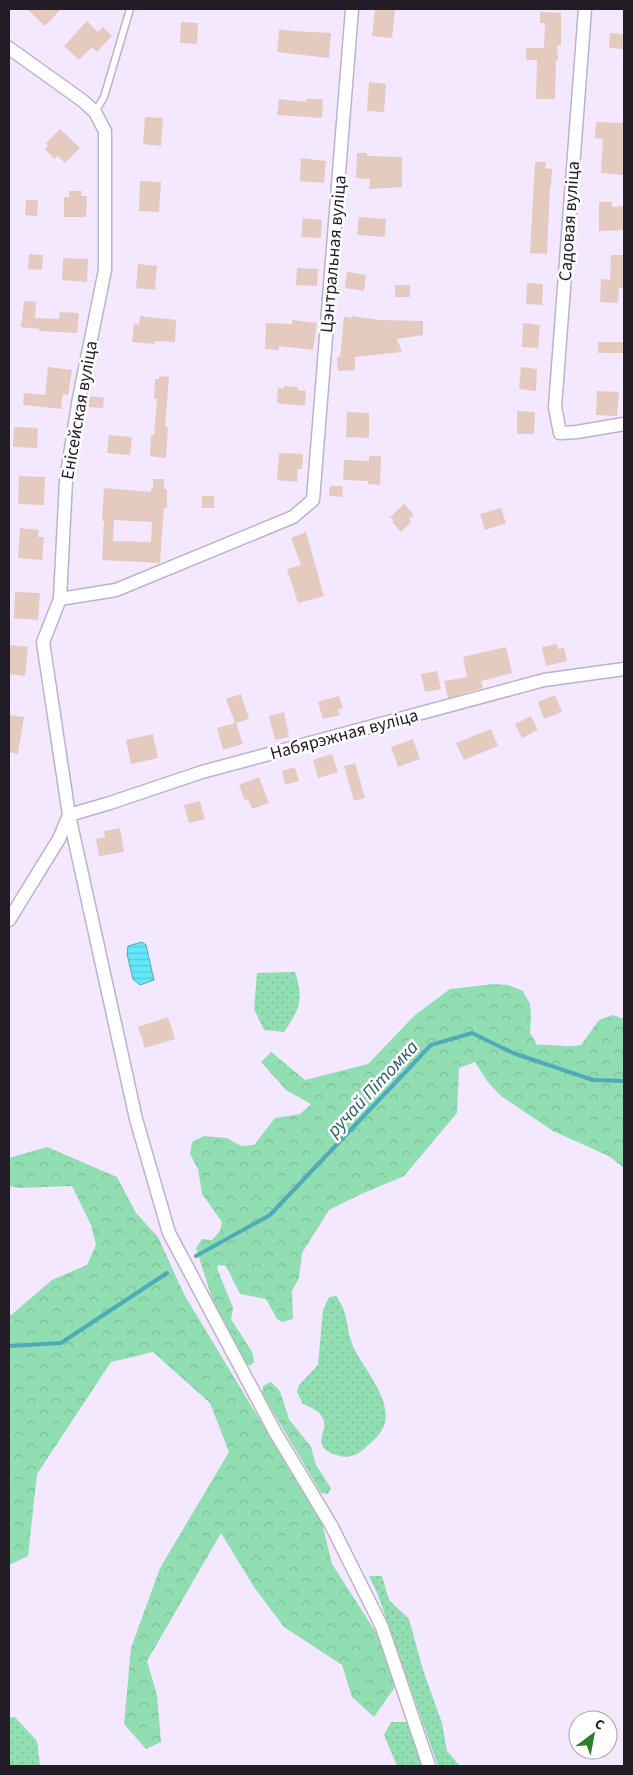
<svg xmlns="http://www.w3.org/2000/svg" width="633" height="1775" font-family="'Source Sans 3',sans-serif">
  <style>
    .grass { fill: url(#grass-dots) }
    .forest { fill: url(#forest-crowns) }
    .water { fill: url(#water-rules); stroke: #50abb9 }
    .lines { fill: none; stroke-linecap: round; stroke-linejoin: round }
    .stream { stroke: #50abb9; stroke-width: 4 }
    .building { fill: #e5cac0; fill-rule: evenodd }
    .lane-casing { stroke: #bdb2c8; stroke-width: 9 }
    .street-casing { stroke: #bdb2c8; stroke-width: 15 }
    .lane { stroke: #fff; stroke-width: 6 }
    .street { stroke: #fff; stroke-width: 12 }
    .labels { text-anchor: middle; stroke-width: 5; stroke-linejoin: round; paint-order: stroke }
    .street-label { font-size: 18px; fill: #211c25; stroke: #fff }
    .water-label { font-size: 19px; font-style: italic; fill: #285f67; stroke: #fff }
  </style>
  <defs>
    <pattern id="grass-dots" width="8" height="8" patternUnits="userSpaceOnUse" patternTransform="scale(1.25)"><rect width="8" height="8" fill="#91deb2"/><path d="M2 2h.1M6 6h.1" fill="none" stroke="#7dbe99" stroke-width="1.8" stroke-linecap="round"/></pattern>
    <pattern id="forest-crowns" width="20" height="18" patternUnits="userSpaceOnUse" patternTransform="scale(1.25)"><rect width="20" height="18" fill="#91deb2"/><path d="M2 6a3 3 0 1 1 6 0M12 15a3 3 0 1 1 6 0" fill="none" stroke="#7dbe99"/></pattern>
    <pattern id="water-rules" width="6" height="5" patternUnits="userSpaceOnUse" patternTransform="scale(1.25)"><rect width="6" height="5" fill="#64e8f9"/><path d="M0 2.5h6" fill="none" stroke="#56c6d5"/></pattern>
  </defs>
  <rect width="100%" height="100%" fill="#f3e8ff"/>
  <path class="grass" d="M295,972C304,999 300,1009 284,1032L264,1030L254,1009L257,973Z
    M336,1296C350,1315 345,1327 353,1346C362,1367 394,1401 384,1426C380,1435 372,1442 364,1449C356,1456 347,1459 336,1455C299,1442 350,1422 303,1404L297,1392L299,1385L318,1365L323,1310L329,1297Z
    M369,1576H382L389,1600L409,1619L423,1670L442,1723L447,1751L460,1766H438L378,1595Z
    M15,1717L37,1741L40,1766H9V1718Z
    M391,1722H407L422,1766H397L384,1735Z"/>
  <path class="forest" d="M494,984L508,985L523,991L530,1004L531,1018L530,1033L537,1045C554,1044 564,1048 581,1045L599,1020L613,1015L624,1019V1168L610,1157L591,1148L553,1131L501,1096L487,1081L475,1062L459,1068L457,1113L404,1176L359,1195L329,1210L302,1253L299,1278L292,1291L293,1319L282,1322L277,1319L266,1299L240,1294L226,1266L219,1265L217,1268L233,1308L231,1319L252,1352L254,1362L250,1366L243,1362L212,1298L196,1248L202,1239L212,1240L220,1231L222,1222L202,1194L198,1169L190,1154L192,1142L204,1136L227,1138L241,1146L254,1145L275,1118L300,1114L311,1104L286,1090L261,1062L271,1052L305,1080L368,1064L415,1015L450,989Z
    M47,1147L117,1177L136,1213L158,1237L185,1296L322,1523L332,1564L377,1634L395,1687L374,1717L352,1697L342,1665L284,1627L254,1587L221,1533L147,1661L157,1695L161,1742L146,1749L124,1724L131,1648L160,1568L229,1452L210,1403L153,1352L111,1362L37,1474L28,1556L9,1565V1315H11L52,1280L87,1265L96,1245L91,1225L72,1186L20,1188L9,1186V1158Z
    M271,1382L280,1391L289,1419L311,1447L316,1465L331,1488L328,1494L321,1493L262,1393L263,1386Z"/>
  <path class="water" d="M142,942L146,945L154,980L140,985L133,979L127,954L128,946Z"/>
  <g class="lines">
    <path class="stream" d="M196,1256L270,1215L431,1045L472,1033L513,1053L593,1080L624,1081
      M9,1346L61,1343L167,1273"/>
  </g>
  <path class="building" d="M27,9H61L45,26Z
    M375,9L395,10L392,38L372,36Z
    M540,12L561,13V45H557L558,60H556L555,99H536L537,60H526V48H544L545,23H540Z
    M87,21L98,32L103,27L112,36L97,52L92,47L79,60L64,46Z
    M181,22L198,23L197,44L180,43Z
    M279,29L293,31L331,33L329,58L277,52Z
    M610,33L624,34V49L609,48Z
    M369,82L386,84L384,112L367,111Z
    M279,99L306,102V99H323L322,118L277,115Z
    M145,117L163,118L161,146L143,144Z
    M596,122L624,123V175L601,173L603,139L595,138Z
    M60,129L80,148L65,163L58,156L54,159L45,149L48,146L46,143Z
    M357,153H367V156L402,157V187L369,189L370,179L356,178Z
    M301,158L326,161L324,183L300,181Z
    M535,162H546L545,168L552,169L551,186H550L547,254L530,253Z
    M140,181L161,182L159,212L139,211Z
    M69,191H82L81,196H87L86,217H64V197H69Z
    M26,200H38L37,216L25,215Z
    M599,202H612V207L624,206V230L599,231Z
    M359,217L386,219L385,237L357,235Z
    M303,218L322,220L321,238L301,237Z
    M29,254L43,255L42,270L28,269Z
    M611,255H624V288H619L618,303L600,302L601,279L610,280Z
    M63,258L88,259L87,282L62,280Z
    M138,264L157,266L155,290L136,288Z
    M297,268L318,269L317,286L296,285Z
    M347,272L366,275L364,291L345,288Z
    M527,283L543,284L542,305L526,304Z
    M395,285H410V297H395Z
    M24,301L36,302L35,318L59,319L60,312L79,313L77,333L39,331V329L21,327Z
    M140,316L176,320L175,342L155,341V344L132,342L134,324L139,325Z
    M352,316L380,320L423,321V335L397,339L402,352L355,357V370L338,371L337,357H340L344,317L352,318Z
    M292,320L317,323L313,350L279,346V350L265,349L266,323L292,324Z
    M523,323L540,325L538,348L522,347Z
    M598,342H624V353H598Z
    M48,367L72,370L68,395L63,394L61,409L23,405L24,393L45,395Z
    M521,367L537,369L536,391L519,389Z
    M159,376L169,377L165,427H168L166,458L150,456L151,435H154L157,399H154L155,379H159Z
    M284,386L298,387V390L306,391L305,406L277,403L278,388L284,389Z
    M597,391L619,392L617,416L596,415Z
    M89,396L104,398L103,408L88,407Z
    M517,411L535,412L534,434H517Z
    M347,412L369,413V438L346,437Z
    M14,427L38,428L37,448L13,447Z
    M109,435L132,437L130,455L107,453Z
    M279,453L303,454L302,469H298L297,482L277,480Z
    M369,456H381L380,485L368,484V481L343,480L344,460L369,461Z
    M19,476L45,477L44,505L18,504Z
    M153,479H164V489H167V508H164L160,563L102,560L104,521H102L104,488L151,492V489H153ZM114,520L152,522L151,542L113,541Z
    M330,486H343L342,497L329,496Z
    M202,496H214V508H202Z
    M404,504L414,515L409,519L411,522L401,532L392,522L394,521L390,517Z
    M501,508L506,523L485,530L480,514Z
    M20,528L39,530L38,537H44L42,560L18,558Z
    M306,532L324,596L298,603L287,569L301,565L291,538Z
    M15,592L40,593L38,620L14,618Z
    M557,644L558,649L564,648L567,661L546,666L542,647Z
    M9,645L28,647L25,676L9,674Z
    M506,647L512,673L481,681L483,688L448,698L444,681L467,677L463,657Z
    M437,671L441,689L425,692L421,674Z
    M241,694L249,719L236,723L243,744L223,750L217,728L235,723L226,699Z
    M555,695L562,712L544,719L538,702Z
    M339,696L343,708L338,709L340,715L323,719L318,702Z
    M284,712L289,737L275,740L269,716Z
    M9,715L24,717L18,754L9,752Z
    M531,716L538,730L522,738L515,724Z
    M491,729L498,746L464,760L456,743Z
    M153,734L158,758L131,764L126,740Z
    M413,739L420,759L398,767L391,747Z
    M332,754L338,772L318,778L313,760Z
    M355,763L365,798L354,801L344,766Z
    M295,767L299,781L285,785L282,771Z
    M259,777L269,803L252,809L248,799L245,801L239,785Z
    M200,801L205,819L189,823L184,805Z
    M120,828L124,852L99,856L96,839L105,837L104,831Z
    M168,1017L175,1039L145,1048L138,1027Z"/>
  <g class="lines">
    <defs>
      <path id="lane" d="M95,112L104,97L130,9"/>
      <path id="street" d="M585,9L555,407L560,433L577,432L624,424
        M9,48L83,101L95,112L105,131V270L79,398L66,480L60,599L43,642L69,815L136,1119L169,1233L275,1432L331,1525L382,1627L429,1766
        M60,599L116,590L293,517L313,500L352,9
        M69,815L110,803L202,772L544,680L624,669
        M9,920L59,839L69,815"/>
    </defs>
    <use href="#lane" class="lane-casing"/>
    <use href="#street" class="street-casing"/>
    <use href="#lane" class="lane"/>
    <use href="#street" class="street"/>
  </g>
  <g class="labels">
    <g class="street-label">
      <text transform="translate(569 221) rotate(-86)" y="6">Садовая вуліца</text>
      <text transform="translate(333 254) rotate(-85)" y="6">Цэнтральная вуліца</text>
      <text transform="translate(79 410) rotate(-80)" y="6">Енісейская вуліца</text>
      <text transform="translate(344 734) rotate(-15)" y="6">Набярэжная вуліца</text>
    </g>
    <g class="water-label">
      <text transform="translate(372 1088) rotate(-47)" y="7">ручай Пітомка</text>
    </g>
  </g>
  <rect width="633" height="1775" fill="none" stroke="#211c25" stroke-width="20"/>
  <g transform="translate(593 1735) rotate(32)"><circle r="24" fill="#ffffff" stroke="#a6a4a8"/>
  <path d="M0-4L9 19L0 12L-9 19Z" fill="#2e7c26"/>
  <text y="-8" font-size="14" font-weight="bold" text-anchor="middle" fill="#211c25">С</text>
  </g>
</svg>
